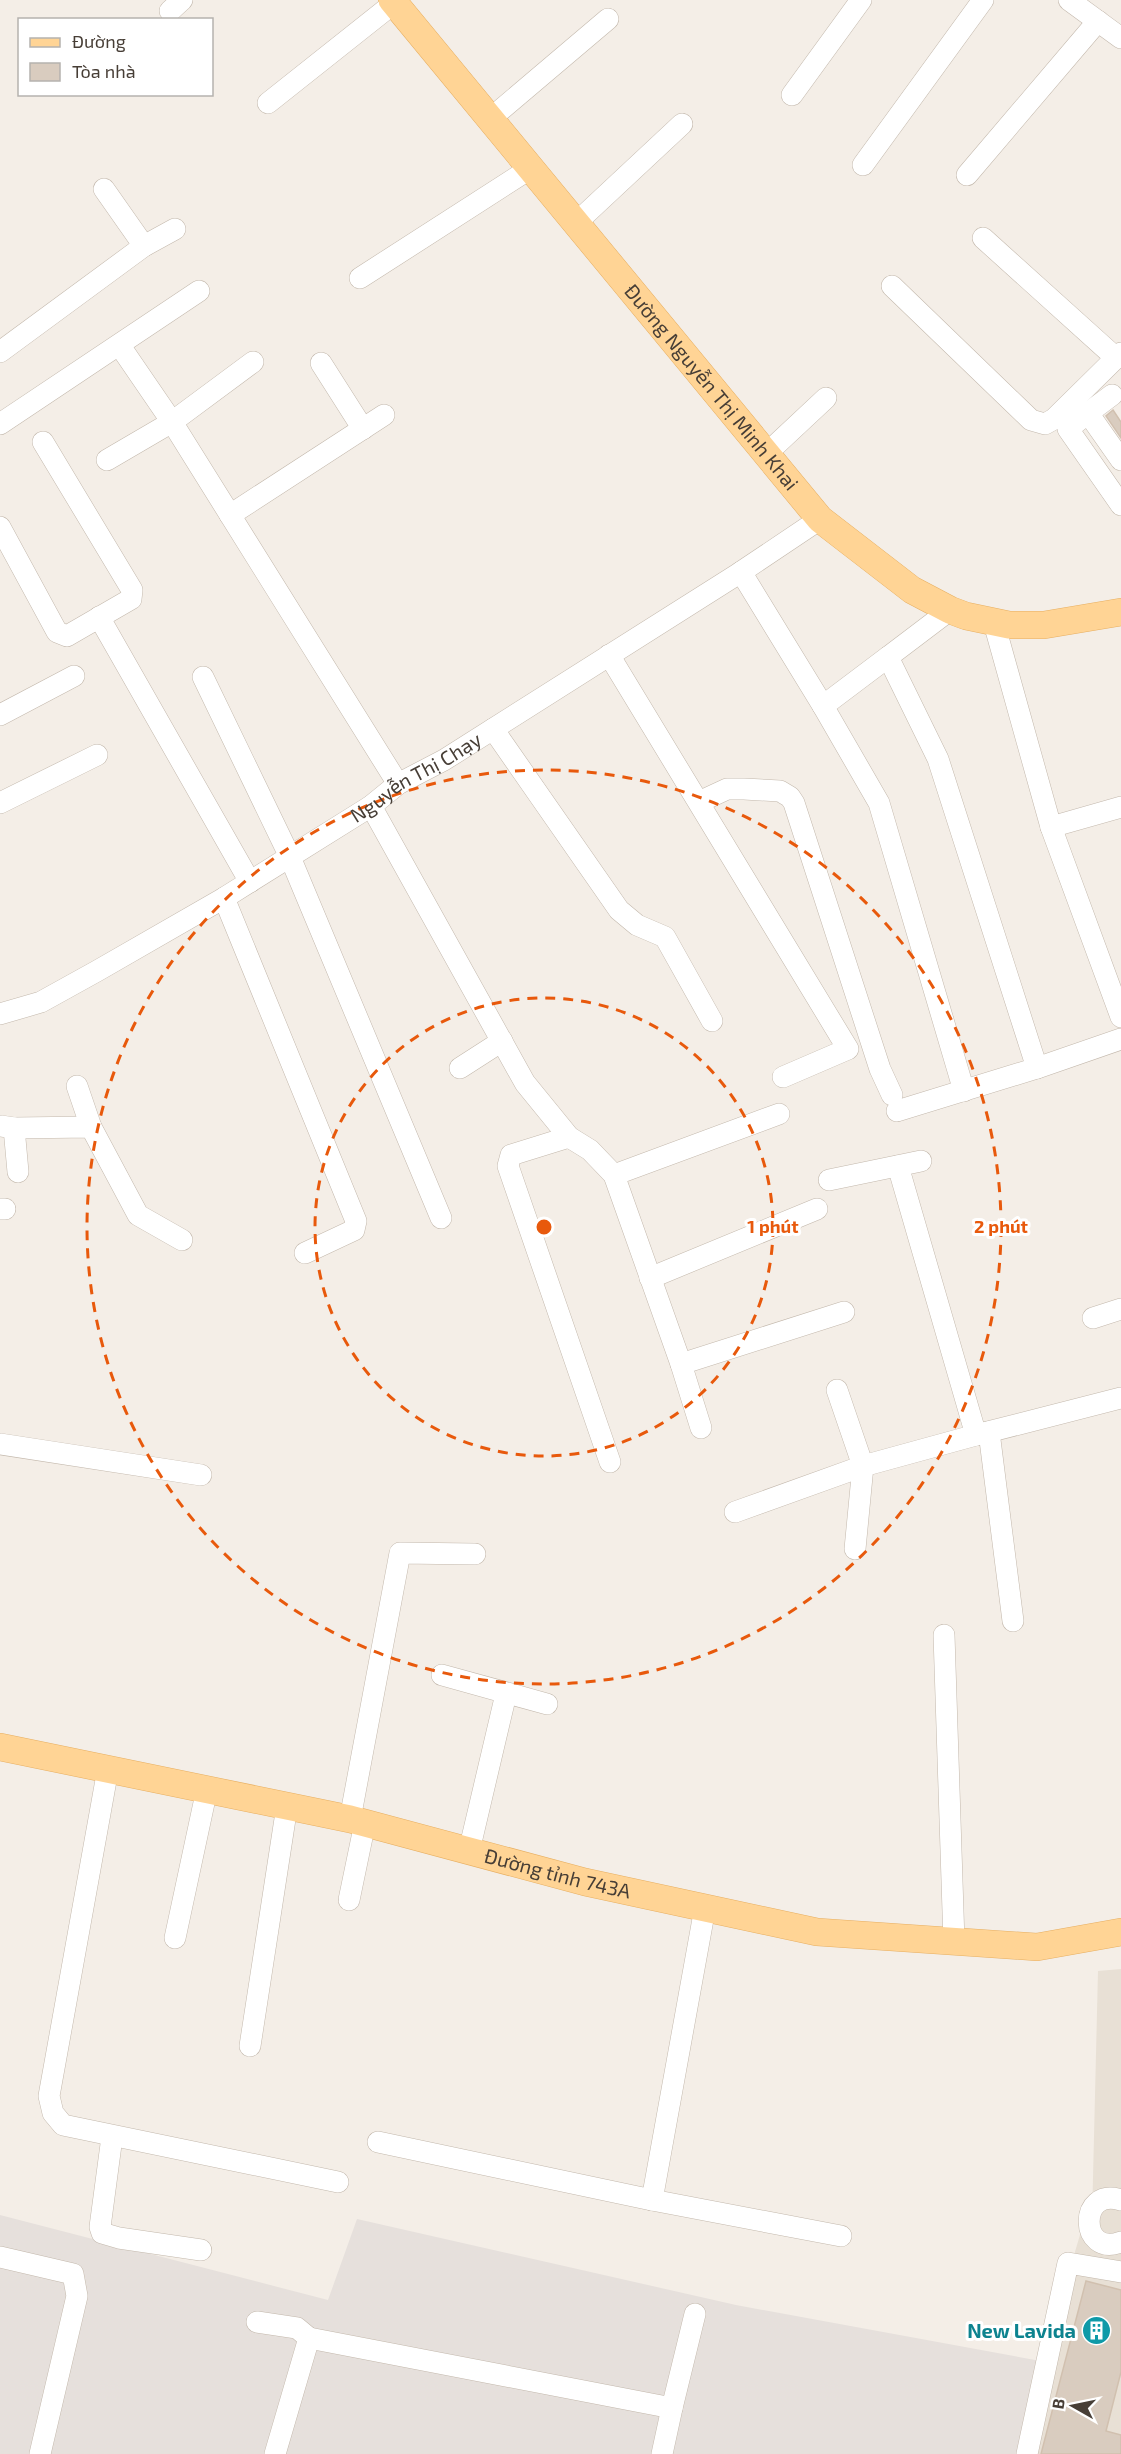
<svg xmlns="http://www.w3.org/2000/svg" width="1121" height="2454" font-family="'Exo 2',sans-serif">
  <style>
    .residential { fill: #e8e0d5 }
    .industrial { fill: #e6e0dc }
    .building { fill: #d9ccbf; stroke: #d1c0af; stroke-width: 1.5 }
    .lines { fill: none; stroke-linecap: round; stroke-linejoin: round }
    .minor-casing { stroke: #c3b8ac; stroke-width: 22 }
    .major-casing { stroke: #e7af62; stroke-width: 28 }
    .minor { stroke: #fff; stroke-width: 21 }
    .major { stroke: #ffd495; stroke-width: 27 }
    .ring { fill: none; stroke: #e8590c; stroke-width: 3; stroke-dasharray: 10 8 }
    .labels { text-anchor: middle; stroke-width: 6; stroke-linejoin: round; paint-order: stroke }
    .street-label { font-size: 20px; fill: #473e36; stroke: #fff }
    .culture-label { font-size: 20px; font-weight: bold; fill: #0d838f; stroke: #fff; text-anchor: end }
    .centre { fill: #e8590c; stroke: #fff; stroke-width: 3 }
    .ring-label { font-size: 18px; text-anchor: middle; font-weight: bold; fill: #e8590c; stroke: #fff; stroke-width: 6; stroke-linejoin: round; paint-order: stroke }
  </style>
  <rect width="100%" height="100%" fill="#f4eee7"/>
  <path class="residential" d="M1121,1969V2454H1015L1085,2218L1092,2219L1098,1971Z"/>
  <path class="industrial" d="M0,2215L328,2300L357,2219L736,2305L1046,2362L1029,2454H0Z"/>
  <path class="building" d="M1113,410L1121,422V438L1106,416Z
    M1086,2281L1121,2290V2372L1106,2431L1121,2435V2454H1041Z"/>
  <g class="lines">
    <defs>
      <g id="minor">
        <path d="M1069,0L1121,38"/>
        <path d="M170,11L182,0"/>
        <path d="M792,95L861,0"/>
        <path d="M268,103L394,3"/>
        <path d="M490,119L608,19"/>
        <path d="M863,165L983,0"/>
        <path d="M967,175L1098,21"/>
        <path d="M104,189L144,246"/>
        <path d="M576,223L682,124"/>
        <path d="M983,238L1116,358"/>
        <path d="M360,278L531,168"/>
        <path d="M892,286L1031,420L1045,424L1054,419L1121,353"/>
        <path d="M120,346L172,422L398,784"/>
        <path d="M0,352L144,246L175,229"/>
        <path d="M321,363L363,429"/>
        <path d="M1088,413L1112,395"/>
        <path d="M0,424L199,291"/>
        <path d="M765,455L826,398"/>
        <path d="M107,460L172,422L253,362"/>
        <path d="M1121,460L1088,413L1068,429L1121,505"/>
        <path d="M230,515L384,415"/>
        <path d="M0,527L57,632L67,636L131,599L132,590L43,442"/>
        <path d="M741,572L823,706"/>
        <path d="M950,610L888,657L938,759L1037,1068"/>
        <path d="M99,617L250,882"/>
        <path d="M994,623L1051,827L1121,1017"/>
        <path d="M609,655L848,1049L783,1077"/>
        <path d="M888,657L823,706L879,803L964,1091"/>
        <path d="M203,677L290,857L441,1218"/>
        <path d="M0,715L74,676"/>
        <path d="M493,729L619,910L637,925L665,937L712,1021"/>
        <path d="M699,802L727,789H744L780,791L790,797L794,803L880,1069L892,1095"/>
        <path d="M0,803L97,755"/>
        <path d="M371,806L525,1083L569,1137L590,1150L614,1175L681,1364L844,1312"/>
        <path d="M1051,827L1121,807"/>
        <path d="M224,898L356,1221L354,1230L305,1253"/>
        <path id="s1" d="M0,1014L41,1002L97,971L224,898L371,806L398,784L444,760L741,572L820,519"/>
        <path d="M460,1068L502,1041"/>
        <path d="M77,1086L91,1127"/>
        <path d="M897,1111L1037,1068L1121,1039"/>
        <path d="M1,1126L14,1128L18,1172"/>
        <path d="M14,1128L91,1127L138,1215L182,1240"/>
        <path d="M569,1137L511,1155L508,1166L610,1462"/>
        <path d="M898,1166L976,1435L1121,1398"/>
        <path d="M614,1175L779,1114"/>
        <path d="M829,1180L921,1161"/>
        <path d="M0,1209H5"/>
        <path d="M650,1278L817,1209"/>
        <path d="M1093,1318L1121,1309"/>
        <path d="M681,1364L701,1428"/>
        <path d="M989,1432L1013,1621"/>
        <path d="M0,1444L201,1475"/>
        <path d="M735,1512L863,1466L837,1390"/>
        <path d="M855,1549L863,1466L976,1435"/>
        <path d="M944,1635L954,1942"/>
        <path d="M442,1675L547,1704"/>
        <path d="M108,1769L49,2096L53,2113L63,2125L338,2182"/>
        <path d="M350,1819L400,1553L475,1554"/>
        <path d="M469,1851L506,1694"/>
        <path d="M349,1900L365,1823"/>
        <path d="M175,1938L207,1789"/>
        <path d="M250,2046L287,1806"/>
        <path d="M112,2137L100,2227L102,2233L119,2238L201,2250"/>
        <path d="M378,2142L652,2200L705,1908"/>
        <path d="M652,2200L841,2236"/>
        <path d="M1121,2200C1078,2186 1079,2258 1121,2242"/>
        <path d="M0,2257L73,2274L77,2296L40,2454"/>
        <path d="M257,2322L297,2328L309,2338L275,2454"/>
        <path d="M309,2338L672,2408L695,2314"/>
        <path d="M662,2454L672,2408"/>
        <path d="M1027,2454L1068,2263L1121,2272"/>
      </g>
      <g id="major">
        <path id="s2" d="M392,0L820,519L912,590L950,610L966,616L1009,625H1044L1121,612"/>
        <path id="s3" d="M0,1747L350,1819L585,1882L817,1932L1037,1947L1121,1932"/>
      </g>
    </defs>
    <use href="#minor" class="minor-casing"/>
    <use href="#major" class="major-casing"/>
    <use href="#minor" class="minor"/>
    <use href="#major" class="major"/>
  </g>
  <g class="ring">
    <circle cx="544" cy="1227" r="229"/>
    <circle cx="544" cy="1227" r="457"/>
  </g>
  <defs>
    <symbol id="building-disc" viewBox="-11 -11 22 22"><circle r="9.5" fill="#0f9aa8" stroke="#fff"/><path d="M-4-6H4V6H1V3H-1V6H-4ZM-2.5-4.3h1.7v1.8h-1.7ZM.8-4.3h1.7v1.8H.8ZM-2.5-1h1.7V.8h-1.7ZM.8-1h1.7V.8H.8Z" fill="#fff"/></symbol>
  </defs>
  <g fill-rule="evenodd">
    <use href="#building-disc" x="1080" y="2314" width="33" height="33"/>
  </g>
  <g class="labels">
    <g class="street-label">
      <text dy="7" stroke="none"><textPath href="#s2" startOffset="502">Đường Nguyễn Thị Minh Khai</textPath></text>
      <text dy="7" stroke="none"><textPath href="#s1" startOffset="480">Nguyễn Thị Chạy</textPath></text>
      <text dy="7" stroke="none"><textPath href="#s3" startOffset="572">Đường tỉnh 743A</textPath></text>
    </g>
    <g class="culture-label">
      <text x="1076" y="2338">New Lavida</text>
    </g>
  </g>
  <circle cx="544" cy="1227" r="9" class="centre"/>
  <g class="ring-label">
    <text x="773" y="1233">1 phút</text>
    <text x="1001" y="1233">2 phút</text>
  </g>
  <rect x="18" y="18" width="195" height="78" fill="#ffffff" stroke="#b5b2af" stroke-width="1.5"/>
  <rect x="30" y="38" width="30" height="9" fill="#ffd495" stroke="#b5b2af" stroke-width="1.5"/>
  <text x="72" y="48" font-size="18" fill="#473e36">Đường</text>
  <rect x="30" y="63" width="30" height="18" fill="#d9ccbf" stroke="#b5b2af" stroke-width="1.5"/>
  <text x="72" y="78" font-size="18" fill="#473e36">Tòa nhà</text>
  <g transform="translate(1073 2406) rotate(279)" stroke="#ffffff" stroke-width="4.5" paint-order="stroke">
  <path d="M0-4.5L10 22L0 15L-10 22Z" fill="#473e36"/>
  <text y="-9" font-size="16" font-weight="bold" text-anchor="middle" fill="#473e36">B</text>
  </g>
</svg>
